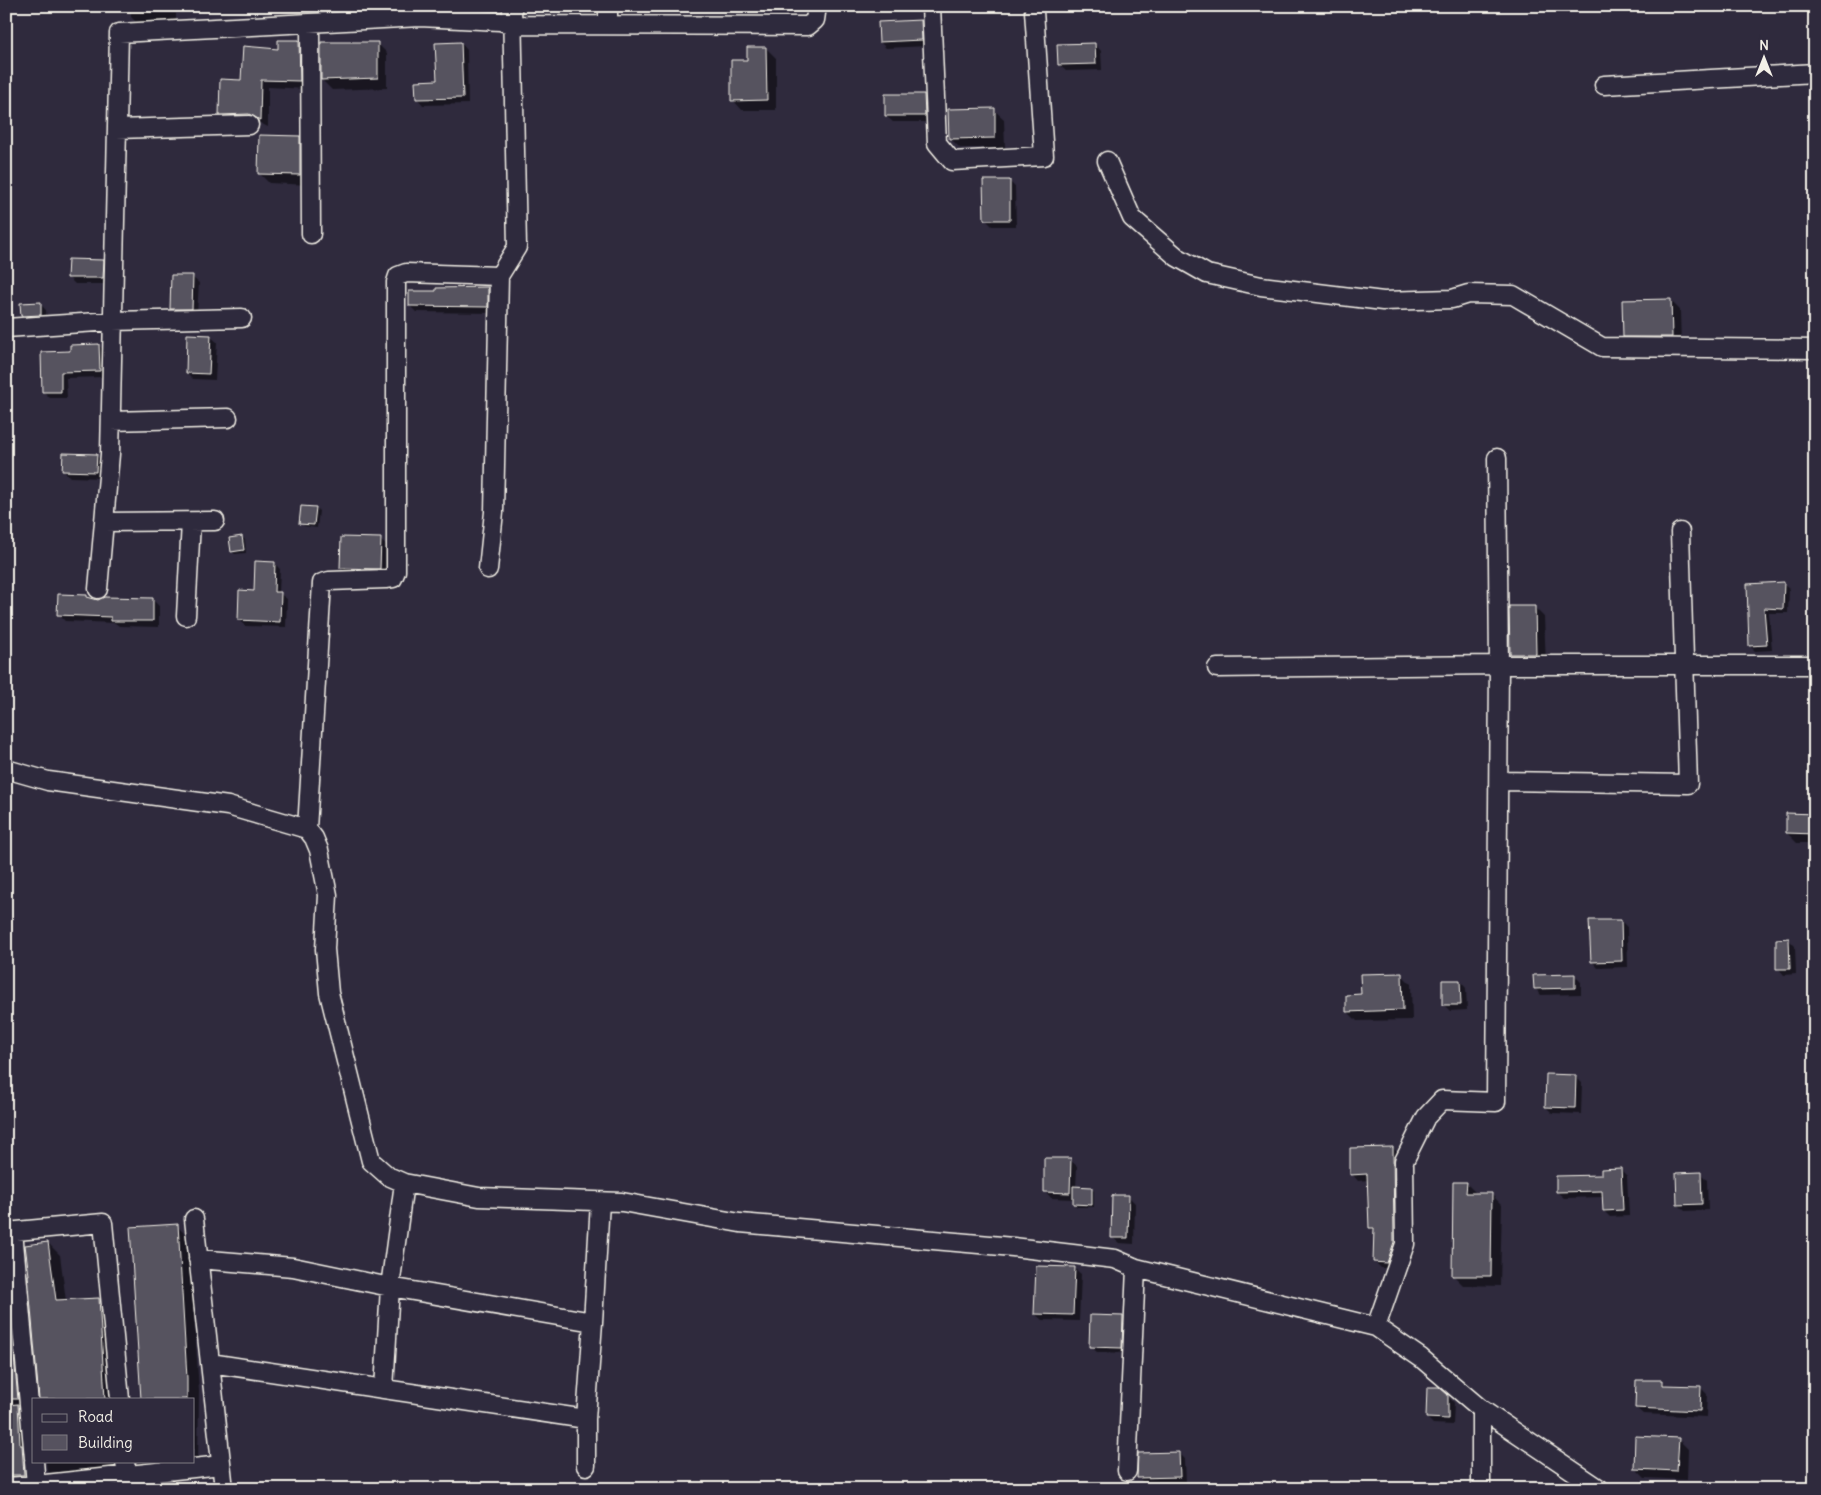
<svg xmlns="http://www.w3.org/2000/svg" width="1821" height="1495" font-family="Delius,sans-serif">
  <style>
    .shadow { fill: #0007 }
    .building { fill: #56525f; stroke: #f4f1e8 }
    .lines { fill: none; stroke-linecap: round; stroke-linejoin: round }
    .street-casing { stroke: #f4f1e8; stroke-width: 21 }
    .street { stroke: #2f2a3d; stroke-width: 18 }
  </style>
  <rect width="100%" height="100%" fill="#2f2a3d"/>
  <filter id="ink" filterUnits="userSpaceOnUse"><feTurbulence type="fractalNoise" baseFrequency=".02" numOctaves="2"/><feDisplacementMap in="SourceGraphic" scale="10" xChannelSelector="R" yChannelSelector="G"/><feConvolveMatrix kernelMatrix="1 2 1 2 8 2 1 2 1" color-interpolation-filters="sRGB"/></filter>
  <g filter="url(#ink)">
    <path class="shadow" d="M131,6H176V24L137,23L131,17Z
      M920,21L927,27L928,46L886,48L880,42Z
      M299,41L307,49V89L268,87V127L258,122L228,123L220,115L242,81L279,50Z
      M377,43L387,53V88L332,90L322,80Z
      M461,43L467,50L468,104L423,105L417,98L438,81Z
      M1095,44L1101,51L1102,70L1066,71L1059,65Z
      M766,48L776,58V110H742L733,100L748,61Z
      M924,95L930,101L931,122H893L886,116Z
      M994,110L1004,119L1005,148H960L950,138Z
      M299,138L309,147V185L269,183L259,173Z
      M1009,181L1015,187L1016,226H992L985,219Z
      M103,261L109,268V284H75L68,277Z
      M192,277L199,283L197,314L177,315L171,309Z
      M488,288L494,295V313L416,312L410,306L437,292Z
      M1670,300L1680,310L1681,346H1634L1624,336Z
      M40,304L46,310L47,321L28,322L22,316Z
      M210,336L217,342L215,380L193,379L187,373Z
      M99,345L105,352L106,377L66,378L67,398H50L44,392L71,352Z
      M96,455L103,462L102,478L70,477L64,471Z
      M302,507L316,508L319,511L317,528L304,526L301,523Z
      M242,537L245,540L246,553L235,554L232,551Z
      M380,540L387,546L386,574H347L341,568Z
      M274,563L280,569L279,593L287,599L286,627L245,626L239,620Z
      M1783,584L1789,589L1788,613H1769L1772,650L1755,651L1750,646L1748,585Z
      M87,596L89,599L98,601L153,600L159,606V627L119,626L115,623L65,621L59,615Z
      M1534,607L1544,617L1546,664H1521L1511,654Z
      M1815,815V843H1797L1787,833Z
      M1621,921L1627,927L1628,967L1598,968L1592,961Z
      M1789,940L1795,946L1796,974L1784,975L1778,968Z
      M1402,975L1411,984L1412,1020L1357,1021L1347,1011L1362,996Z
      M1574,975L1581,982V994L1541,995L1535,988Z
      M1460,981L1466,988L1467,1010L1450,1011L1443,1004Z
      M1576,1077L1582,1083L1581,1114L1552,1113L1546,1107Z
      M1393,1148L1399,1154L1400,1249L1394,1268H1381L1375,1262V1232L1371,1228L1369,1180L1358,1181L1352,1174Z
      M1070,1160L1077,1166L1076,1188H1091L1094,1191V1207H1077L1074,1204V1199L1051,1198L1045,1191Z
      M1621,1170L1627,1176L1629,1216L1610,1217L1604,1211V1197L1564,1198L1557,1192Z
      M1700,1173L1707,1180L1708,1210L1685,1211L1678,1204Z
      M1466,1183L1476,1193L1492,1195L1502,1205L1500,1286L1463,1285L1453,1275Z
      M1128,1196L1135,1203L1134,1244L1119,1243L1112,1237Z
      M177,1226L189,1238L199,1391L198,1470L149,1472L137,1462L131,1464L127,1468L59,1482L47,1470L46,1461H194V1399H140Z
      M48,1243L60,1255L66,1301L99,1300L111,1312L116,1399H40L26,1246Z
      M6,1251L33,1481L6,1489Z
      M1074,1268L1081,1274L1079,1321L1042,1320L1035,1314Z
      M1123,1318L1129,1324L1128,1353L1097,1352L1090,1346Z
      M1662,1381L1667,1386L1700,1387L1707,1394L1706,1417L1643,1414L1636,1408Z
      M1448,1396L1454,1403L1453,1425L1433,1424L1427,1418Z
      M1678,1439L1688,1449L1687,1480L1645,1478L1635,1468Z
      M1179,1453L1185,1459L1186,1483L1145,1484L1139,1478Z
      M186,1481L189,1484L199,1483L205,1489H172V1482Z"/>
    <path class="building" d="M921,20L922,40L879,42L878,22Z
      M278,40H299L300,81L261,80L260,120L249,114L219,115L220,79L241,80L243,46L278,49Z
      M321,42H378V78L321,80Z
      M461,42L463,98L416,99L415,81L437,80L435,43Z
      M1095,43L1096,64L1058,65L1057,44Z
      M747,47H766L767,100L731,101V60H747Z
      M885,94H924L925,116H885Z
      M995,108V138L949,139L948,109Z
      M259,135L300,136V175L258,174Z
      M983,180H1010V220H984Z
      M68,259L104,260L103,278H67Z
      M171,275H193L192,309H170Z
      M488,287V307L409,306V291H436V288Z
      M1671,299L1672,337H1623L1622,300Z
      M41,302V315L21,316L20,303Z
      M187,334L211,335L209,374L186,373Z
      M99,344L100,371L61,372V392H42L41,352L70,351V345Z
      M63,453L97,454L96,472L62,471Z
      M301,506L316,507L314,525L299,524Z
      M242,536L244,550L231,552L229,538Z
      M341,537L381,538L380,569L340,568Z
      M255,561L275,562L274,592H281L280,622L238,620L239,590L254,591Z
      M1784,582L1783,609L1764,608L1767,645L1749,646L1747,584Z
      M58,594L87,595V597L98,600L104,597L153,598V621H111V617L57,615Z
      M1509,606H1535L1536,654H1510Z
      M1786,813L1815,814V834L1786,833Z
      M1589,920H1621L1622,961L1591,962Z
      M1789,938L1790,969H1776V939Z
      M1402,973L1403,1010L1346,1012V995L1361,994L1360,974Z
      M1575,974V988L1534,989L1533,975Z
      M1442,980H1460L1461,1005H1442Z
      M1546,1074L1576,1075L1575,1108L1545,1107Z
      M1393,1147L1394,1242L1387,1263L1373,1262L1374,1228H1369L1367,1174L1350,1175V1148Z
      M1044,1158H1071L1070,1193L1044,1192Z
      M1621,1168L1623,1210L1603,1211L1602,1191L1556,1192V1176L1601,1175V1169Z
      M1701,1172L1702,1204L1677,1205L1676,1173Z
      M1453,1182H1467L1466,1193H1492L1491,1276H1452Z
      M1073,1186L1092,1187V1205L1073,1204Z
      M1112,1195H1129L1128,1238H1111Z
      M178,1224L187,1378V1399H141L130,1227Z
      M48,1242L56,1300L99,1298L105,1399H39L28,1275H29L25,1245Z
      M1036,1266L1075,1267L1073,1315L1034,1314Z
      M6,1281H7L18,1399H6Z
      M1090,1315L1123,1316L1122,1348L1089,1347Z
      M1636,1380H1663V1385L1701,1386L1700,1411L1635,1408Z
      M1427,1387H1439L1448,1395V1419L1426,1418Z
      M18,1404L20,1445H22L24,1475H6V1405Z
      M1635,1436L1679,1438L1677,1471L1634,1469Z
      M1179,1452L1180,1477L1137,1478L1138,1453Z"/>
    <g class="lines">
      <defs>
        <path id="street" d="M931,6L937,143L952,161L1044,156L1034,11
          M310,24L311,234
          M608,25V6
          M1604,85L1815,73
          M117,129L249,125
          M1107,161L1132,218L1177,257L1207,274L1261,286L1383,301L1452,299L1468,294L1513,295L1602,347L1815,349
          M6,328L113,321L242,318
          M111,421L228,418
          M104,522L215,521
          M488,569L494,512L499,276L517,247L512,6
          M98,589L110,454L119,33L420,17L500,21L513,25L808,26L815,20L817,6
          M186,616L191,522
          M1217,668L1499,665H1815
          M6,769L48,781L228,806L307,829L314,838L319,850L328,895L325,949L329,993L371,1161L388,1176L404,1183L479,1197L622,1202L740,1223L1013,1247L1115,1259L1136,1268L1376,1327L1421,1358L1481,1409L1600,1489
          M1499,781L1688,784L1680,532
          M307,829L322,583L329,581L386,579L393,578L396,571V282L398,276L406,273L499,276
          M194,1219L224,1489
          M13,1231L34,1458
          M6,1232L103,1223L120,1399
          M198,1259L293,1267L390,1287L593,1322L600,1202
          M1376,1327L1405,1244L1404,1161L1426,1117L1442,1100L1496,1102L1499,665L1497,458
          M210,1363L384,1389L390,1287L404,1183
          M384,1389L586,1419
          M1481,1409V1489
          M125,1461L128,1489
          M586,1466V1419L593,1322
          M1127,1471L1136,1268
          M6,1487L36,1485L34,1461
          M36,1489V1485L212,1466"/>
      </defs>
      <use href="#street" class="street-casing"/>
      <use href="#street" class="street"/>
    </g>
  </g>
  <rect width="1821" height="1495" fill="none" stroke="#2f2a3d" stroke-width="25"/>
  <rect x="12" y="12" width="1796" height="1470" fill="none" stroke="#f4f1e8" stroke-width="2" filter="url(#ink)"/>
  <rect x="32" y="1398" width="162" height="65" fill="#2f2a3d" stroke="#7e7a81"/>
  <rect x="42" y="1414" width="25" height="8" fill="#2f2a3d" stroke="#7e7a81"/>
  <text x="78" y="1422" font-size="15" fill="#f4f1e8">Road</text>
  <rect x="42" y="1435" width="25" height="15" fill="#56525f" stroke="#7e7a81"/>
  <text x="78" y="1448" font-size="15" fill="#f4f1e8">Building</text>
  <g transform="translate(1764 58)" stroke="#2f2a3d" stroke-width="4" paint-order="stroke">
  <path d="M0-4L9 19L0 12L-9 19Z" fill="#f4f1e8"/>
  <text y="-8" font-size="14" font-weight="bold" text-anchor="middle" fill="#f4f1e8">N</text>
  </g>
</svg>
